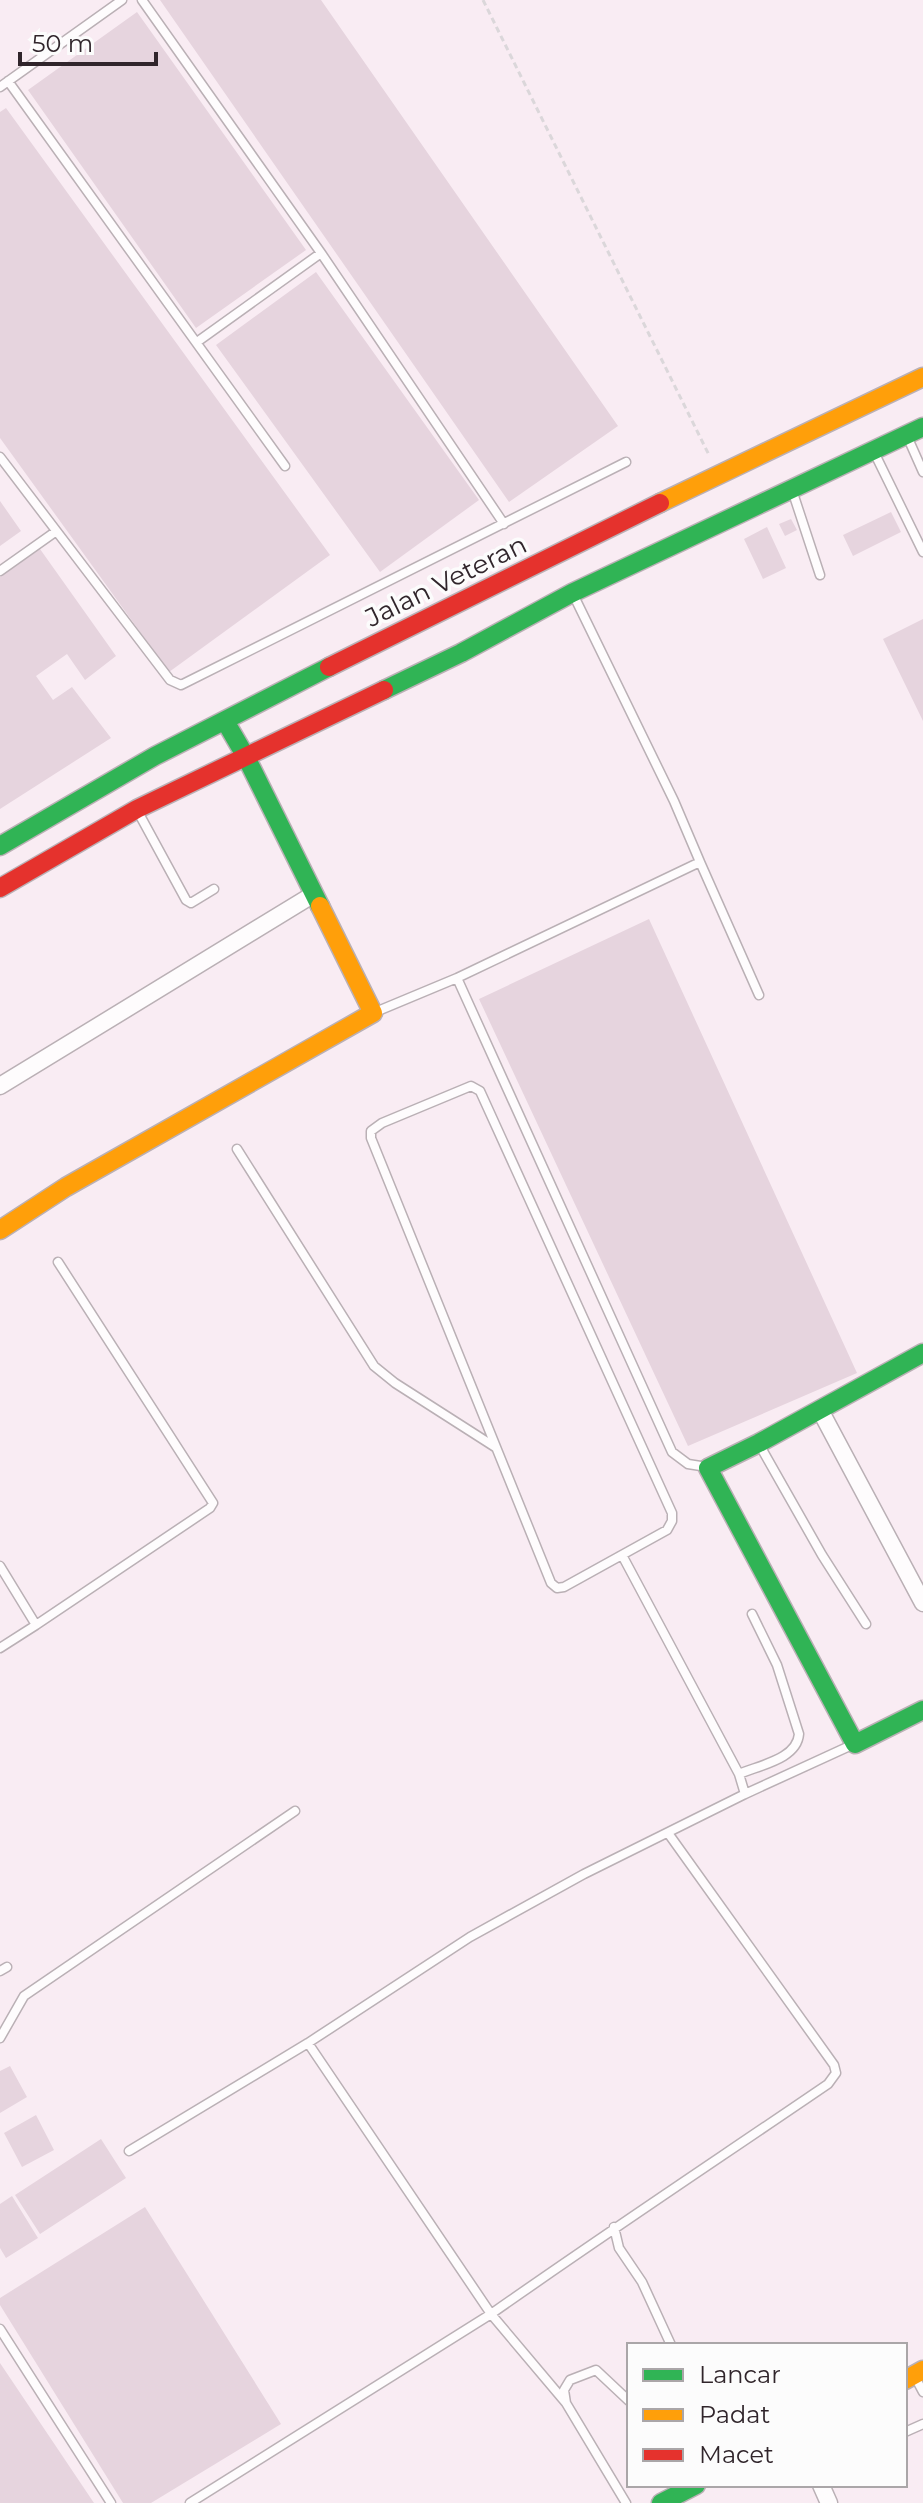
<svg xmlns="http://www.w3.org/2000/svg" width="923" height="2503" font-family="Montserrat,sans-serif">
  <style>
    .building { fill: #e6d4de }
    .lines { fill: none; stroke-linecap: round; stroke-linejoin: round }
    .lane-casing { stroke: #bab0b5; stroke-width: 11 }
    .street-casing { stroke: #bab0b5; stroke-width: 19 }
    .fast-casing { stroke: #bab0b5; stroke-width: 21 }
    .slow-casing { stroke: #bab0b5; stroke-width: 21 }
    .jam-casing { stroke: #bab0b5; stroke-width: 21 }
    .path { stroke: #dbd7da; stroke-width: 3; stroke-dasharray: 6 4; stroke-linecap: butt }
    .lane { stroke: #fefcfd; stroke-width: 8 }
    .street { stroke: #fefcfd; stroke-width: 16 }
    .fast { stroke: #30b455; stroke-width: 18 }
    .slow { stroke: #ff9f0a; stroke-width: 18 }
    .jam { stroke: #e5322d; stroke-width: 18 }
    .labels { text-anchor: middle; stroke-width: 7; stroke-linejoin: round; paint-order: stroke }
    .street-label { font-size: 26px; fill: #30252b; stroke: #fcfcfc }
  </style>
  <rect width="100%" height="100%" fill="#f9ecf3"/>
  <path class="building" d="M160,0H321L618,426L509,502Z
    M137,12L306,250L196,328L28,90Z
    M6,108L330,555L169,672L0,438V112Z
    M316,272L479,500L380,572L216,345Z
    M0,501L21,531L0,546Z
    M891,512L901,532L853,556L843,535Z
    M791,519L797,530L785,536L779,524Z
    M767,527L786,568L763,579L744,539Z
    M40,549L116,656L85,680L67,654L36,676L53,700L72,687L111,738L0,809V577Z
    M923,619V721L883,639Z
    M649,919L857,1373L688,1446L479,999Z
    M10,2066L27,2097L0,2113V2071Z
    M36,2115L54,2150L22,2167L4,2133Z
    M101,2139L126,2178L40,2234L15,2195Z
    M12,2196L38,2238L6,2258L0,2248V2204Z
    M145,2207L281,2424L151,2503H123L0,2305V2298Z
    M0,2363L94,2503H0Z"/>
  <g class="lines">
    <defs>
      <path id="lane" d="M142,0L321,253L504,524
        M8,81L285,466
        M0,87L122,0
        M197,342L321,253
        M907,436L923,472
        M874,452L923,552
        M0,457L170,680L181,685L626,462
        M793,493L820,575
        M0,571L55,532
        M573,594L674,801L700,862L457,978L672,1452L688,1464L707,1467
        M137,810L186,900L191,903L214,889
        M700,862L759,995
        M373,1013L457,978
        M471,1086L480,1091L672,1513V1521L667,1530L564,1587L557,1588L551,1583L371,1138V1131L382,1123Z
        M237,1149L374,1366L395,1383L495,1447
        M759,1444L822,1555L866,1624
        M0,1566L36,1625L0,1648
        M36,1625L210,1508L213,1503L58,1262
        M739,1774C760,1765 797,1759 799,1734L777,1665L752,1614
        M745,1794L854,1744
        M0,1971L7,1967
        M0,2038L24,1996L295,1811
        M308,2043L491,2314C602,2236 715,2161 828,2084L836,2073L834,2065L668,1833
        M129,2151L308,2043L470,1937L584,1874L745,1794L739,1774L622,1555
        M614,2227L619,2248L642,2282L671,2345
        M0,2329L111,2503
        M914,2375L923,2392
        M905,2432L923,2424
        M190,2503L491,2314L566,2403
        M626,2503L566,2403L564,2390L570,2380L596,2370L629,2401"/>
      <path id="street" d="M0,1086L314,894
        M820,1410L923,1603
        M821,2485L829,2503"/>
      <path id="fast" d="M384,690L461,653L572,593L923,427
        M225,721L246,757L320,906
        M0,846L155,756L329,667
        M923,1353L759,1443L708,1468L855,1744L923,1710
        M661,2503L696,2485"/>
      <path id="slow" d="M660,503L923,377
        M0,1230L66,1187L373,1013L320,906
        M905,2380L923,2370"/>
      <path id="jam" d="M329,667L660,503
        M0,888L137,809L384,690"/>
    </defs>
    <use href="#lane" class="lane-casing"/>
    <use href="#street" class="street-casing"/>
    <use href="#fast" class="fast-casing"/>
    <use href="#slow" class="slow-casing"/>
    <use href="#jam" class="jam-casing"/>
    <path class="path" d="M483,0L709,455"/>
    <use href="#lane" class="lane"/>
    <use href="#street" class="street"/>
    <use href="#fast" class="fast"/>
    <use href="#slow" class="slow"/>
    <use href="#jam" class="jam"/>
  </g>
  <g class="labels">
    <g class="street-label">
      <text transform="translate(446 581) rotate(-26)" y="9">Jalan Veteran</text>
    </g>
  </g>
  <rect x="627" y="2343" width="280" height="144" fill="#fcfcfc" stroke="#aaa6a8" stroke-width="2"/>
  <rect x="643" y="2369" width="40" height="12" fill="#30b455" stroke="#aaa6a8" stroke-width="2"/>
  <text x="699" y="2383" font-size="24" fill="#30252b">Lancar</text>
  <rect x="643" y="2409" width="40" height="12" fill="#ff9f0a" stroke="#aaa6a8" stroke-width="2"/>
  <text x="699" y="2423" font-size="24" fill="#30252b">Padat</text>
  <rect x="643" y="2449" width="40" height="12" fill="#e5322d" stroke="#aaa6a8" stroke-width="2"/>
  <text x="699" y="2463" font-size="24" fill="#30252b">Macet</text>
  <path d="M20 52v12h136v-12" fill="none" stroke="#30252b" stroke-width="4"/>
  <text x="32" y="52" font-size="24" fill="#30252b" stroke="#fcfcfc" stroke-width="6" paint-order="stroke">50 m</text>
</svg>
